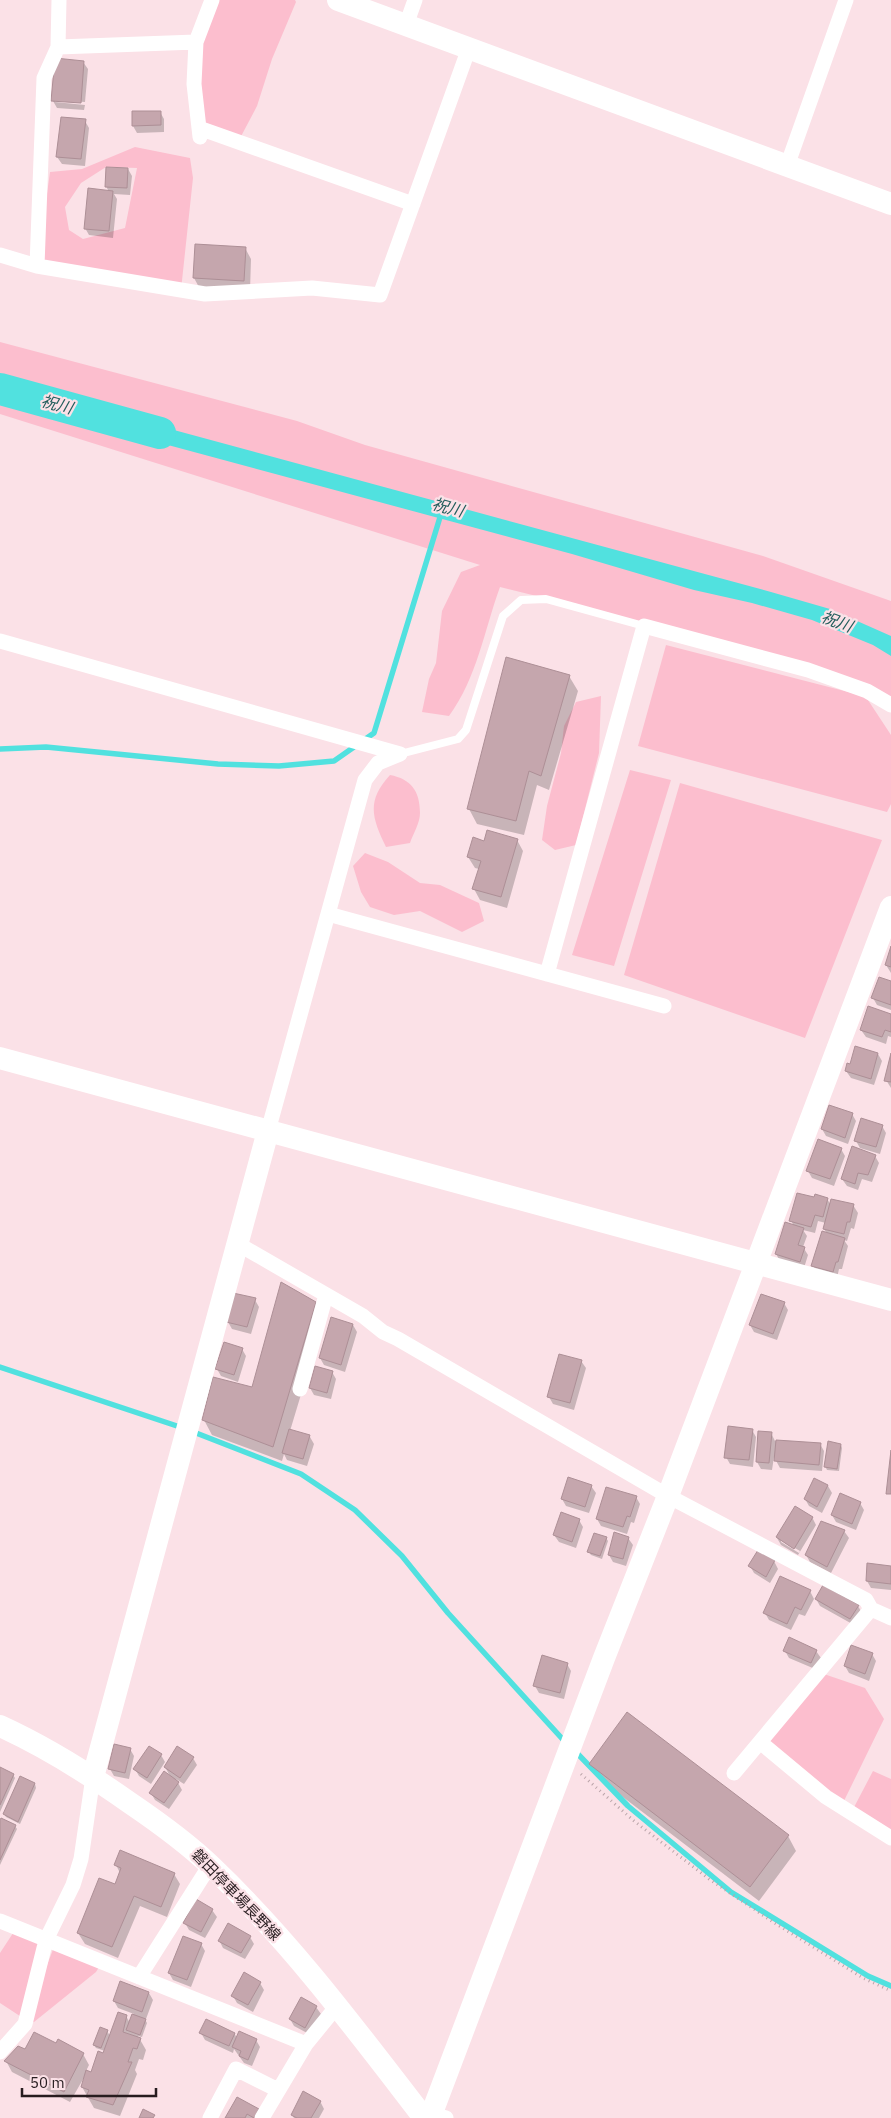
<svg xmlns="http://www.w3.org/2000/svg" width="891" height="2118" font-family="'IBM Plex Sans','Noto Sans JP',sans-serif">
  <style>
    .green { fill: #fcbece; fill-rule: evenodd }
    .water { fill: #51e1df }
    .shadow { fill: #0003; fill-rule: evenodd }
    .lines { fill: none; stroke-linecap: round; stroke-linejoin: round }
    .stream { stroke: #51e1df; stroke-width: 5.5 }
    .river { stroke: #51e1df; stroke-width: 32 }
    .building { fill: #c5a6ad; stroke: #ad8f96 }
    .path { stroke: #baa4a9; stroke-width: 3; stroke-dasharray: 1 4; stroke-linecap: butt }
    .lane { stroke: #fff; stroke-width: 8 }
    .street { stroke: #fff; stroke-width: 15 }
    .secondary { stroke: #fff; stroke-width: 22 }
    .labels { text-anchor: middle; stroke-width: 4.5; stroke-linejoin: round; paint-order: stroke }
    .street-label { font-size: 15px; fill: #271c1f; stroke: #fbe1e7 }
    .water-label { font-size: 16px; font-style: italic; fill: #225d5c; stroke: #fbe1e7 }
  </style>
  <rect width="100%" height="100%" fill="#fbe1e7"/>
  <path class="green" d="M212,0H295L296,2L272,59L257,106L238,142L199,128L195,63Z
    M135,147L190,158L193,178L181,290L37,266L50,172L82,169ZM106,167L137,168L125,228L83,239L69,230L65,207L81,183Z
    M0,342L297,421L365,445L763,556L891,601V707L866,697L891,735V804L887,812L638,746L666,645L860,695L752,649L500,587C484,631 477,678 449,716L422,712L429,679L436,663L442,611L461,572L480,565L0,414Z
    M601,696L599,753L576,845L555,850L542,840L547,806L561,753L564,726L576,702Z
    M630,770L671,780L614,966L572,955Z
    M390,775C411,779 420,791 420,813C420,823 413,834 410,843L386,847C372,818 366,801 390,775Z
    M680,783L882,840L805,1038L624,975Z
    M365,853L388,862L420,883L440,885L479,903L484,921L462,932L420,911L394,915L370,907L361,892L353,866Z
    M818,1672L865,1688L884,1719L841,1807L760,1742Z
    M873,1771L891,1779V1838L851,1813Z
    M17,1927L46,1940L28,2014L54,1947L102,1962L96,1972L34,2022L26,2020L0,2003V1953Z"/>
  <path class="water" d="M126,417L771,592L830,609L891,636V656L873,645L812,620L752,603L694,590L572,554L105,428Z"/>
  <path class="shadow" d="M83,62L88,69L85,102L55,100V102L85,105L84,110L57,108L53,101Z
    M160,112L164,119V132L137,133L133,126Z
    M85,121L89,128L85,166L62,164L57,157Z
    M128,169L132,176L130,195L114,194L117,199L113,238L89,235L85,228L109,192L106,186Z
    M245,248L251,259L250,291L200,289L194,278Z
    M569,676L578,691L549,790L537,785L524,835L477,824L469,809Z
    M517,840L523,851L507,908L480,900L474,889L479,869L475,868L468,857L485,842Z
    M891,950V973L886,965Z
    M891,982V1010L877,1005L873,998Z
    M891,1015V1037L888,1036L886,1044L866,1037L861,1030Z
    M878,1054L882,1061L874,1085L851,1078L846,1071Z
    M891,1059V1088L886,1080Z
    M852,1114L856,1121L848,1144L826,1136L822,1129Z
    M882,1126L886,1133L880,1154L860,1148L856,1141Z
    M841,1149L845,1156L834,1186L812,1178L808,1171Z
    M875,1156L879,1163L872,1182L862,1179L858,1190L847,1186L842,1179Z
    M815,1199H827L831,1205H853L858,1213L854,1229L851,1228L847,1241L844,1240L848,1246L842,1269H839L837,1278L817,1273L813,1266L827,1234L824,1229L826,1223L818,1221L815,1233L803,1230L807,1236L803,1247L808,1255L804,1268L780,1261L776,1254L794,1227L791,1220Z
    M255,1300L259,1307L251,1334L232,1329L228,1322Z
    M315,1303L324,1318L290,1431L310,1437L314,1444L307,1466L287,1460L284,1454L282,1461L212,1435L204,1420L253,1388Z
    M784,1303L788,1310L777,1340L754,1332L750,1325Z
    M332,1319L353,1325L357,1332L345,1372L324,1365L320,1358Z
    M242,1349L246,1356L238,1382L221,1376L217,1369Z
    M581,1361L586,1368L574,1410L553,1404L549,1397Z
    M332,1372L336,1379L331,1399L314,1395L310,1388Z
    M752,1430L756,1437L753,1467L730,1464L726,1457Z
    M771,1433L775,1441L820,1444L824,1451L822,1471L780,1468L774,1457L772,1470L761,1469L757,1462Z
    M841,1445L842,1448L839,1471L827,1470L825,1466Z
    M814,1480L828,1486L832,1493L822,1513L809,1506L805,1499Z
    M591,1486L596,1493L589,1513L566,1506L562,1499Z
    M636,1497L640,1504L634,1523L631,1522L627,1534L601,1526L597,1519Z
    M860,1503L864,1510L856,1530L836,1522L832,1515Z
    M812,1517L816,1525L798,1555L781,1545L777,1538ZM781,1540L800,1551L799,1553L781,1542Z
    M579,1520L583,1527L576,1548L559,1542L554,1535Z
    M844,1531L849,1538L831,1573L810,1562L806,1555Z
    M606,1538L608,1541L602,1559L591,1555L589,1552Z
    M628,1538L633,1545L626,1566L613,1562L609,1555Z
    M774,1561L778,1569L770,1583L754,1573L750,1566Z
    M891,1568V1590L871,1588L867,1581Z
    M810,1591L814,1599L805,1616L799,1614L791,1630L769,1620L765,1613Z
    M816,1599L858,1606L862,1613L854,1625L820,1606Z
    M785,1651H816L821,1658L815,1669L789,1658Z
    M872,1654L876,1661L869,1681L849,1673L845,1666Z
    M567,1664L571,1671L564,1699L539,1693L535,1686Z
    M130,1749L134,1756L129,1779L114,1776L110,1769Z
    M161,1755L165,1762L151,1784L139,1776L135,1769Z
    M193,1758L197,1765L184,1784L176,1779L182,1790L169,1809L155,1800L151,1793L171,1778L165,1767Z
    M590,1764L788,1836L796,1851L759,1901L598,1778Z
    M0,1769L13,1775L15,1778L0,1812Z
    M21,1778L35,1784L36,1788L20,1824L6,1817L4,1814Z
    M0,1822L15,1826L17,1829L0,1865Z
    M116,1865L174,1874L180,1884L167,1917L140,1906L118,1958L85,1944L78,1933L115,1886L120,1873Z
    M212,1910L217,1917L205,1938L189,1930L185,1923Z
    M250,1937L254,1944L245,1959L223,1948L219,1940Z
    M201,1944L205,1951L191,1987L173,1980L169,1973Z
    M260,1983L264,1990L253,2012L237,2003L233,1996Z
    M149,1993L153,2000L146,2019L144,2018L147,2023L142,2037L138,2036L146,2050L143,2060L139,2059L135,2070L137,2074L120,2116L94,2108L82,2087L86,2074L70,2102L12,2072L6,2061L25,2051L56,2045L83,2054L89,2065L86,2071L92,2073L105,2051L96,2048L94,2045L107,2031L110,2036L126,2016L130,2023L134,2014L118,2008L114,2001Z
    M302,1999L316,2007L321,2014L309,2034L294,2026L290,2019Z
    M201,2033H234L237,2038L256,2040L260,2047L252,2066L244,2063L234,2049L233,2053L205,2040Z
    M237,2098L262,2118H227Z
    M320,2101L324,2109L319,2118H294L292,2115Z"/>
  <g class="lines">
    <path class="stream" d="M0,749L46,747L218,764L279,766L334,761L374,733L441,514
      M0,1367L183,1428
      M191,1431L301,1474L355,1510L402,1556L448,1613L567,1744
      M574,1750L628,1806L731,1892L868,1976L891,1986"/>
    <path class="river" d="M0,389L160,433"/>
  </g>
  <path class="building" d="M55,58L84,61L81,103L51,101Z
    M132,111H161V125L132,126Z
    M61,117L86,119L81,159L56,157Z
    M106,167L128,168L127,188L105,187Z
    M88,188L113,191L109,231L84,229Z
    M195,244L246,247L244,281L193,278Z
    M506,657L570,675L541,776L529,771L516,821L467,809Z
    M487,830L518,839L501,897L472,889L481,861L467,857L473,837L484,841Z
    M891,946V967L885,965Z
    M879,977L891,981V1005L871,998Z
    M868,1006L891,1014V1032L885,1030L882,1037L860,1030Z
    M855,1046L878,1053L871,1079L845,1071L847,1063L850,1064Z
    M891,1053V1082L884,1081Z
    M829,1105L853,1113L845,1138L821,1129Z
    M861,1118L883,1125L876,1147L854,1141Z
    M818,1139L842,1148L830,1179L806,1171Z
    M852,1146L876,1155L868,1175L858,1173L855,1184L841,1179Z
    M797,1193L814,1197L815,1194L828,1198L823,1217L815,1215L811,1227L789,1221Z
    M831,1199L854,1204L850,1222H847L844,1234L823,1229Z
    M785,1222L804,1228L798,1245L805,1247L800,1262L775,1254Z
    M822,1231L845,1238L838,1262H836L833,1272L811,1266Z
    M281,1282L316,1302L273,1447L202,1420L213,1377L252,1387Z
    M233,1293L256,1298L247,1327L226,1322Z
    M761,1294L785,1302L773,1334L749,1325Z
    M331,1317L353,1324L341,1365L319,1358Z
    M224,1342L243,1348L234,1375L215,1369Z
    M559,1354L582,1360L570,1403L547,1397Z
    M315,1366L333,1371L327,1393L309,1388Z
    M728,1426L753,1429L749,1460L724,1458Z
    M289,1429L310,1435L303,1459L282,1453Z
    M758,1431L772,1432L769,1463L756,1462Z
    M776,1440L821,1443L819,1465L774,1461Z
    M828,1441L841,1444L837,1469L824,1467Z
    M891,1450V1494H886Z
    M568,1477L592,1485L585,1507L561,1499Z
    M814,1478L828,1485L817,1507L804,1499Z
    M606,1487L637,1496L630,1517L627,1516L623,1527L596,1519Z
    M840,1493L861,1502L852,1524L831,1515Z
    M795,1506L813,1517L794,1549L776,1537Z
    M561,1512L580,1519L572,1542L553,1535Z
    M821,1521L845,1530L827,1567L805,1555Z
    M614,1532L629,1537L623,1559L608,1555Z
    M594,1533L607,1537L600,1556L587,1552Z
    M758,1550L775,1560L766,1577L748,1566Z
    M867,1563L891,1566V1584L866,1581Z
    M780,1576L811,1590L801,1610L795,1607L787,1624L763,1613Z
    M823,1585L859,1605L850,1619L815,1599Z
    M789,1637L817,1650L811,1663L783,1651Z
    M851,1645L873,1653L865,1674L844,1666Z
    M542,1655L568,1663L560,1693L533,1686Z
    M627,1712L789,1835L750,1887L589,1764Z
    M114,1744L131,1748L125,1773L108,1769Z
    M149,1746L162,1754L147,1778L133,1769Z
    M177,1746L194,1757L180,1778L164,1767Z
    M0,1767L14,1774L0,1805Z
    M164,1771L179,1782L164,1803L149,1793Z
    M20,1776L35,1783L18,1822L3,1814Z
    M1,1818L16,1825L0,1860V1820Z
    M120,1850L175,1873L161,1907L134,1896L112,1947L77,1933L99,1878L115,1884L121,1868L114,1865Z
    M196,1899L213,1909L201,1932L183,1923Z
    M228,1923L251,1936L241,1953L218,1941Z
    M183,1936L202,1943L187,1980L168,1973Z
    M244,1972L261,1982L248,2005L231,1996Z
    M120,1981L149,1992L142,2012L113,2001Z
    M301,1997L317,2006L305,2028L289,2019Z
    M118,2012L127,2015L123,2032L141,2038L137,2049L133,2048L128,2062H132L113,2105L86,2097L89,2090L81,2087L86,2070L91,2072L98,2051L103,2053Z
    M132,2014L146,2019L140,2035L126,2030Z
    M206,2019L235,2033L229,2046L199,2033Z
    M100,2027L108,2030L101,2048L93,2045Z
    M239,2031L257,2039L248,2060L239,2056L241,2051L232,2047Z
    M34,2032L56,2043L58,2039L84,2053L64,2092L4,2061L18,2046L25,2049Z
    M303,2091L321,2101L311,2118H297L291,2115Z
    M237,2097L259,2109L254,2118L247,2114L245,2118H225Z
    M143,2109L155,2115L153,2118H139Z"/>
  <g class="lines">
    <path class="path" d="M581,1774L634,1821L709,1879L773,1922L863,1978L891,1991"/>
    <path class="lane" d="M400,754L458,739L466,730L503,616L521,600L546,599L644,626"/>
    <path class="street" d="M406,25L415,0
      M58,47L196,42
      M199,128L413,204
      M200,137L194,84L196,42L212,0
      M787,166L846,0
      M0,255L37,266L205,294L312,288L380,295L469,48
      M37,266L44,78L58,47L59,0
      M0,641L400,754
      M328,914L664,1006
      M547,974L644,626L808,670L867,691L891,705
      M268,1131L365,780L378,763L400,754
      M238,1244L363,1316L383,1332L398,1339L668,1496L866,1600L871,1609L891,1618
      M300,1389L326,1295
      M760,1742L826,1797L891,1838
      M734,1773L871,1609
      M0,1921L306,2044
      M139,1977L210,1865
      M0,2052L25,2024L46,1940L73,1885L81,1859L93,1777
      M432,2114L446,2118
      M210,2118L236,2069L278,2090
      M262,2118L306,2044L337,2006"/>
    <path class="secondary" d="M338,0L891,204
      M0,1058L891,1300
      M0,1726C46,1747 89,1774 130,1803C158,1822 186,1842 211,1866C291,1942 357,2031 424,2118
      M93,1777L268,1131
      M430,2118L604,1658L668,1496L891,907"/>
  </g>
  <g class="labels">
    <g class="street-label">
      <text transform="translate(236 1895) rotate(46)" y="5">磐田停車場長野線</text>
    </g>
    <g class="water-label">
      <text transform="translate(57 404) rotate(15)" y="6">祝川</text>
      <text transform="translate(448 507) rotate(15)" y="6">祝川</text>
      <text transform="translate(837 621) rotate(20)" y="6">祝川</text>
    </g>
  </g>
  <path d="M22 2088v8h134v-8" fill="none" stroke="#271c1f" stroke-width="2.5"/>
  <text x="30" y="2088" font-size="15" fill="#271c1f" stroke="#fbe1e7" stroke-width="4" paint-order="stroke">50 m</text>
</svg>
